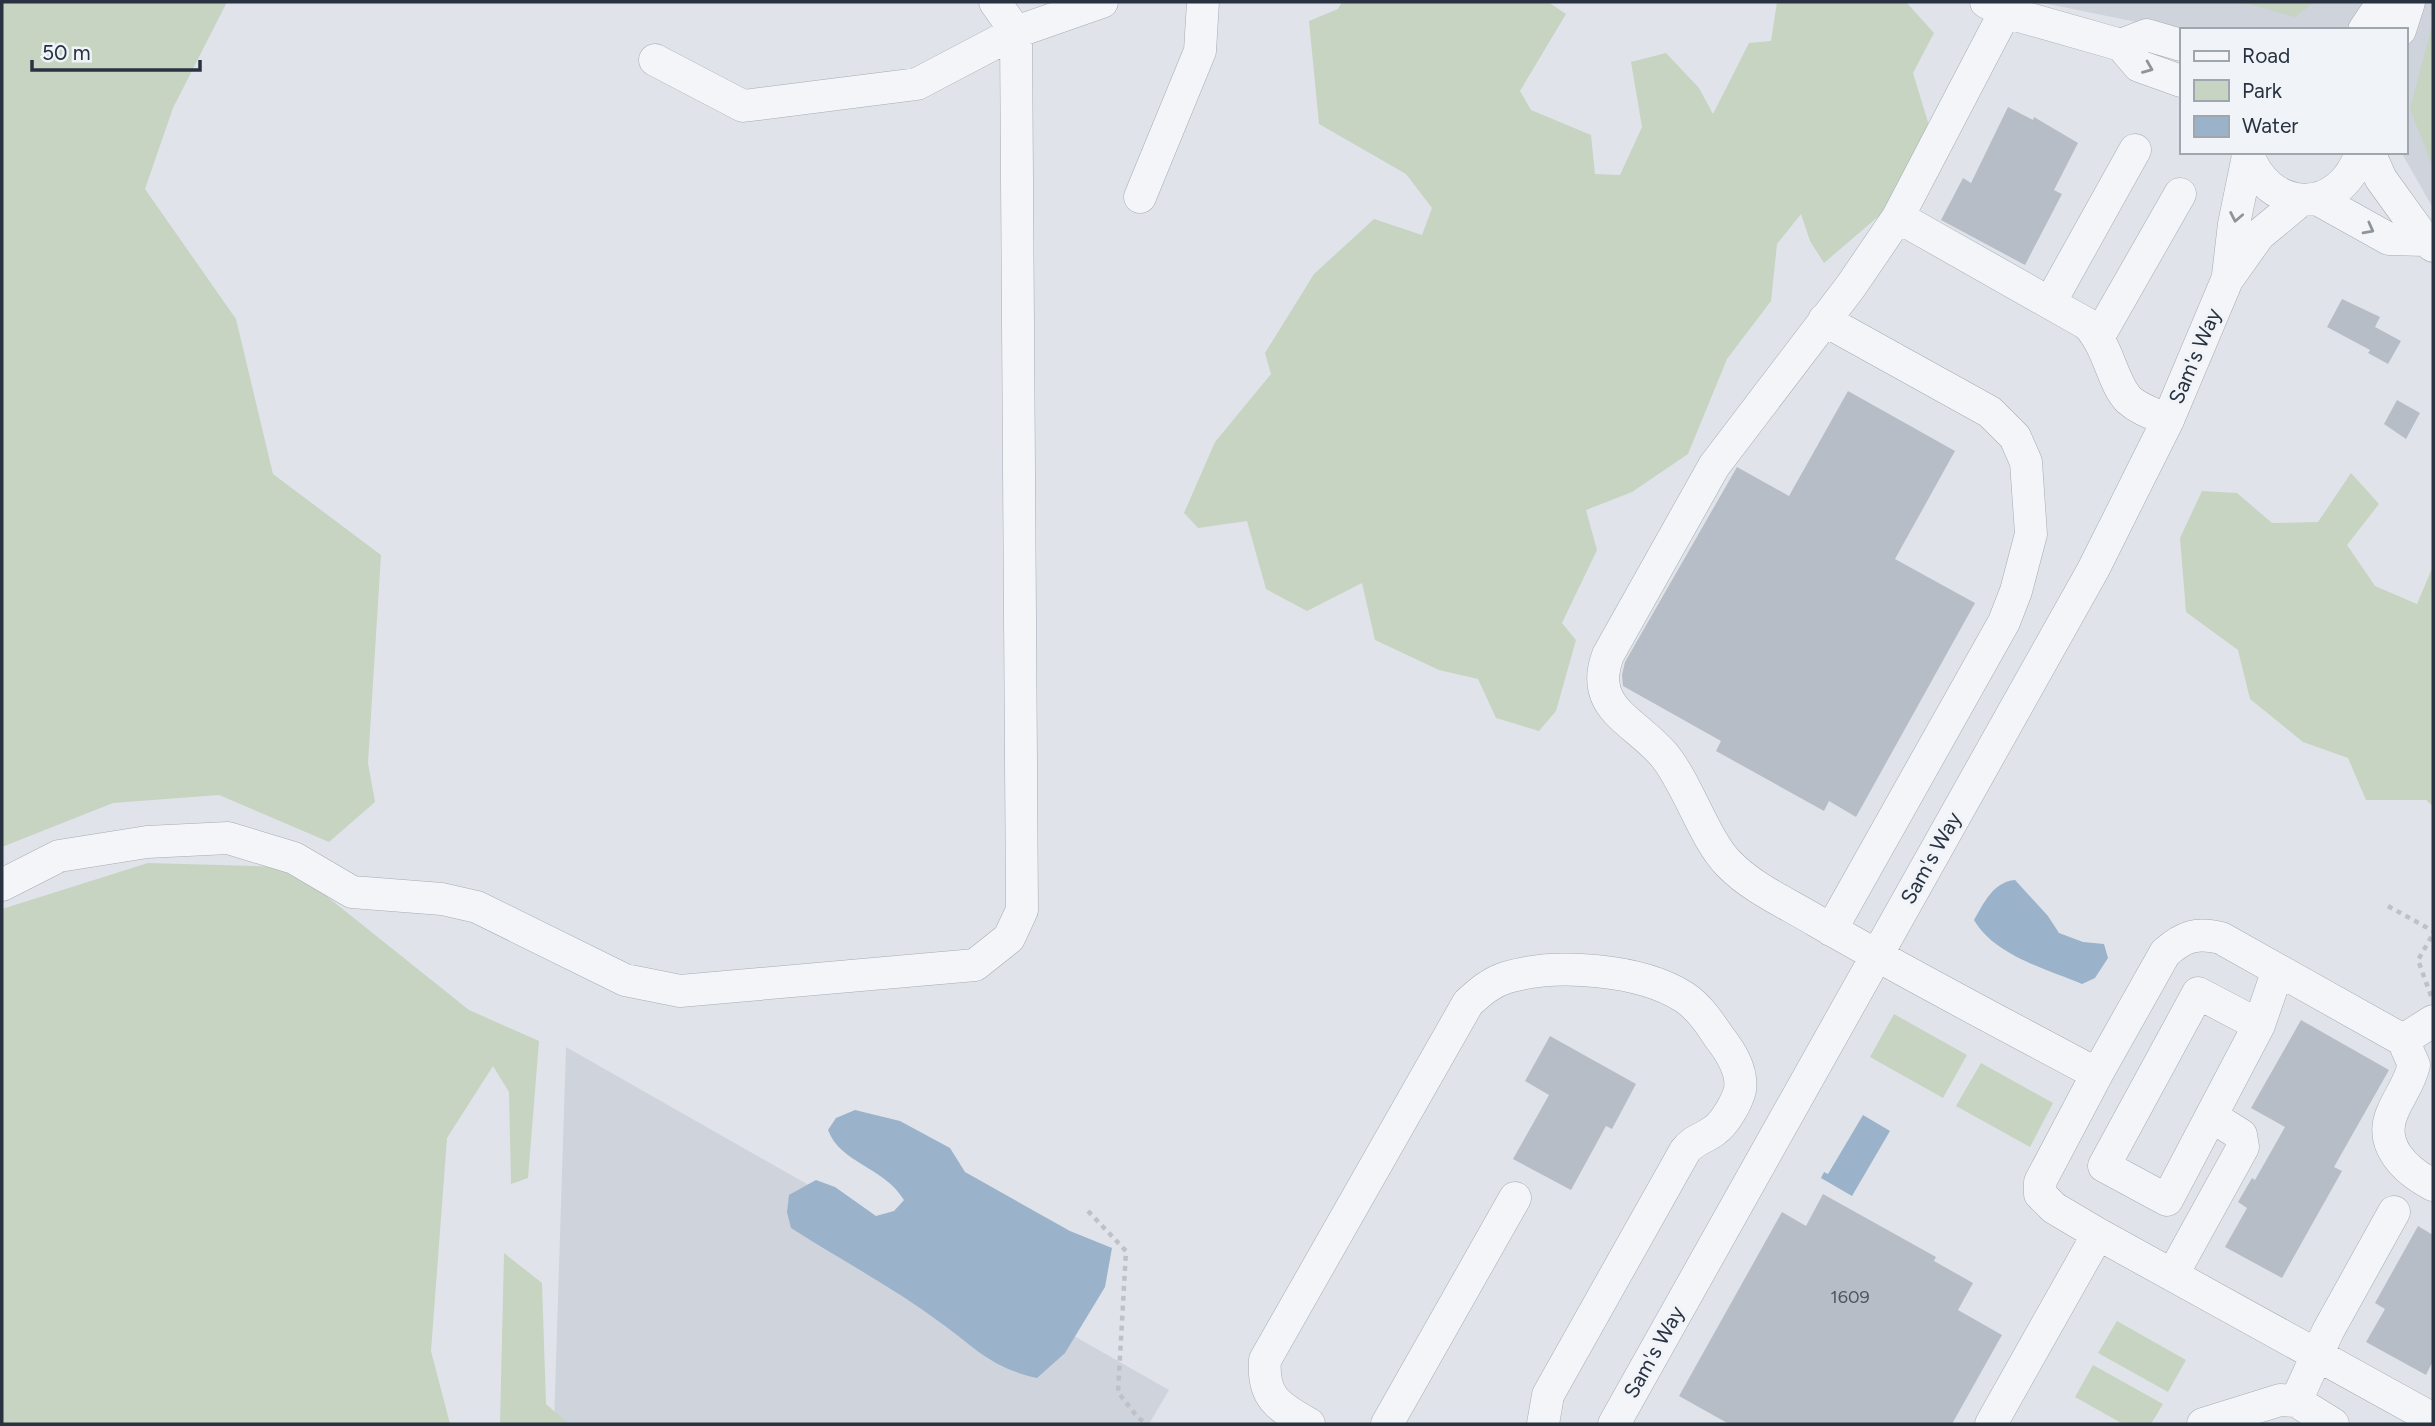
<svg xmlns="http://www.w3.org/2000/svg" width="2435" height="1426" font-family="Figtree,sans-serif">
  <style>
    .built { fill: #ced3dc }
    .green { fill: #c6d4c1 }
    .water { fill: #9ab2ca }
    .building { fill: #b7bdc6 }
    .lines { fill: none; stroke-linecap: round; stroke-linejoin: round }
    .minor-casing { stroke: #a5abb4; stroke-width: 33 }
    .path { stroke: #bec2c8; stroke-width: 4.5; stroke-dasharray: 5 5; stroke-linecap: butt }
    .minor { stroke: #f3f5f8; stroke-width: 32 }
    .oneway { stroke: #8e949c }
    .labels { text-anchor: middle; stroke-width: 6; stroke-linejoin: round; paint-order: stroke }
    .number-label { font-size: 18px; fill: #4c5562 }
    .street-label { font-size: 21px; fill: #283241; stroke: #f0f3f7 }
  </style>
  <rect width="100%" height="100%" fill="#e0e4ea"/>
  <path class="built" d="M2038,2H2433V208L2401,152H2405V30L2181,31Z
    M566,1047L1169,1390L1149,1424H554Z"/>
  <path class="green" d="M2,2H227L173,108L145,189L236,319L273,474L381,555L368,763L375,802L329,842L219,795L113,803L2,847Z
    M1342,2H1548L1566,14L1520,91L1531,110L1591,135L1595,174L1620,175L1642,127L1631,62L1666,53L1699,88L1713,114L1749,43L1771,41L1777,2H1906L1934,33L1913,73L1931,132L1880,215L1824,263L1810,241L1801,214L1777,244L1771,301L1727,359L1688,454L1632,492L1586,510L1597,550L1562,623L1576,640L1556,711L1539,731L1496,718L1478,679L1439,670L1375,640L1362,583L1307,611L1266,589L1247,521L1198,528L1184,513L1215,442L1271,374L1265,353L1314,274L1374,219L1422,235L1432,208L1406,174L1319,124L1309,21L1338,9Z
    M2242,2H2314L2295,17Z
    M2433,22V167L2410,109Z
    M2351,473L2379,504L2347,545L2375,586L2417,604L2433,566V806L2426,800H2366L2348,758L2303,742L2250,699L2238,650L2186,612L2180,538L2202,491L2237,493L2272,523L2318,522Z
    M148,863L290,867L469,1010L539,1041L528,1178L511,1184L509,1092L493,1066L447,1138L431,1351L450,1424H2V909Z
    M1894,1014L1967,1055L1943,1098L1870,1057Z
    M1981,1063L2053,1103L2030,1147L1956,1106Z
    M504,1253L542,1283L546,1404L569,1424H500Z
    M2117,1321L2186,1360L2168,1392L2098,1353Z
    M2093,1365L2163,1404L2151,1424H2123L2075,1397Z"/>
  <path class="water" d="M2015,880L2048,916L2059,933L2083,942L2104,944L2108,958L2095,978L2082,984C2046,969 1994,955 1974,920C1984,903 1993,882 2015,880Z
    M855,1110L900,1121L950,1148L965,1172L1070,1231L1112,1248L1105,1287L1065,1353L1037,1378C990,1367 977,1349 941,1323C894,1288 841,1260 791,1228L787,1212L789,1195L816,1180L835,1187L876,1216L894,1211L904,1200C884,1167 840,1163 828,1130L836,1118Z
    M1863,1115L1890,1131L1852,1196L1821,1178L1824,1172L1828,1174Z"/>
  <path class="building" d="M2008,107L2033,120L2034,117L2078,143L2054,190L2062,194L2025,265L1941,220L1963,178L1971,183Z
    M2342,299L2380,317L2375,327L2401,341L2388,364L2368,353L2370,350L2327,327Z
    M1848,391L1955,451L1895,559L1975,603L1856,817L1829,801L1824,811L1716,751L1721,741L1623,686L1622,675L1625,662L1737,467L1789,496Z
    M2397,400L2420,413L2406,439L2384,424Z
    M2301,1020L2389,1070L2334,1167L2342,1171L2282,1278L2225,1247L2247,1208L2238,1202L2252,1178L2255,1180L2285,1127L2251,1108Z
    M1550,1036L1636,1084L1612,1129L1606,1126L1571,1190L1513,1159L1549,1095L1525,1081Z
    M1823,1194L1936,1257L1934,1261L1973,1283L1958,1310L2002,1335L1952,1424H1729L1679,1396L1782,1212L1806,1226Z
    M2418,1226L2433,1235V1361L2426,1375L2366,1342L2385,1309L2375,1303Z"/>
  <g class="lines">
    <defs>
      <path id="minor" d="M995,2L1016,32L1102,2
        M1986,2L2005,12L2121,45L2139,66L2181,81
        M2005,12L1898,217L2087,324C2109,346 2112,383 2129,400C2140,410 2155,414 2168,420
        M2364,30L2383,2
        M2400,30L2409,2
        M2121,45L2147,35L2181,45
        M2247,152C2268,214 2340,217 2361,152
        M2369,152L2381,179L2425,240L2433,246
        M1140,197L1200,51L1203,2
        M2319,200L2389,239L2425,240
        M1898,217L1851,286L1714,466L1608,655C1588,708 1634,720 1664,755C1688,784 1704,839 1729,864C1753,889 1789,904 1818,922C1909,975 2004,1024 2097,1074L2165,953C2184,936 2197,932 2221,938L2403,1040L2414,1065C2410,1082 2400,1095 2393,1111C2377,1145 2406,1171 2433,1185
        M2228,275L2234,224L2248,156
        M2051,301L2135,150
        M1824,320L1990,412L2015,437L2026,462L2031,534L2016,591L2004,622L1831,930
        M2099,336L2180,194
        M2,885L59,856L147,842L228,838L294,858L352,892L442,899L477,907L625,980L680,991L975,965L1009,938L1022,910L1016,32L917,84L743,106L655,60
        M2259,1025L2198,993L2104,1166L2167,1200L2259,1025L2278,970
        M2403,1040L2433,1021
        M2098,1234L2433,1419
        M2173,1274L2243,1147L2241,1135L2211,1116
        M2296,1401L2328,1331L2394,1212
        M1309,1424C1279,1407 1262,1398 1265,1360L1468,1003C1480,992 1491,982 1508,977C1557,963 1640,969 1684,997C1699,1007 1709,1022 1719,1037C1730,1051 1743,1070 1740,1090C1737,1102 1725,1123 1715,1130C1704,1139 1694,1139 1685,1151L1548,1395L1543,1424
        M1387,1424L1515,1198
        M1614,1424L2093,570L2168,420L2227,280L2259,235L2300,201
        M1991,1424L2098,1234L2054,1208L2040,1194V1182L2097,1074
        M2203,1424L2280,1400L2296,1401L2333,1424"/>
    </defs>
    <use href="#minor" class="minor-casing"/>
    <path class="path" d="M2388,906L2433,931
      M2431,996L2418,960L2433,934
      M1088,1211L1126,1251L1118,1392L1138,1418L1148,1424"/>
    <use href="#minor" class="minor"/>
  </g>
  <defs><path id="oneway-chevron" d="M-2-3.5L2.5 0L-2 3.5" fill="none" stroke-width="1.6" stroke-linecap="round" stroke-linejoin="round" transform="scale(1.75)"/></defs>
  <g class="oneway">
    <use href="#oneway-chevron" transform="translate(2148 68) rotate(22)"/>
    <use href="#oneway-chevron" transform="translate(2236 217) rotate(101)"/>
    <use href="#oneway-chevron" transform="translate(2369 229) rotate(28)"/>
  </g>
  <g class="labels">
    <g class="number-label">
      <text x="1850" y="1303">1609</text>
    </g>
    <g class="street-label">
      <text transform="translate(2195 356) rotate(-67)" y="7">Sam's Way</text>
      <text transform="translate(1931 858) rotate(-61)" y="7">Sam's Way</text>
      <text transform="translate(1654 1352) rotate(-61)" y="7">Sam's Way</text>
    </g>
  </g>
  <rect width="2435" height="1426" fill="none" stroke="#283241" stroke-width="7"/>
  <rect x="2180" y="28" width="228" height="126" fill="#f0f3f7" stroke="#a0a6ae" stroke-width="2"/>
  <rect x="2194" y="51" width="35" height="10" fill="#f3f5f8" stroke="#a0a6ae" stroke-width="2"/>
  <text x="2242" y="63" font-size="21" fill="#283241">Road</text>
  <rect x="2194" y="80" width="35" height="21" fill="#c6d4c1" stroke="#a0a6ae" stroke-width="2"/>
  <text x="2242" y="98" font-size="21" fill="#283241">Park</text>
  <rect x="2194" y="116" width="35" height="21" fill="#9ab2ca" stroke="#a0a6ae" stroke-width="2"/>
  <text x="2242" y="133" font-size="21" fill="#283241">Water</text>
  <path d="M32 60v10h168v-10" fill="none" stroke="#283241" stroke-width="3.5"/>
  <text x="42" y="60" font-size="21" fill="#283241" stroke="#f0f3f7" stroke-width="5" paint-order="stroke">50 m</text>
</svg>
